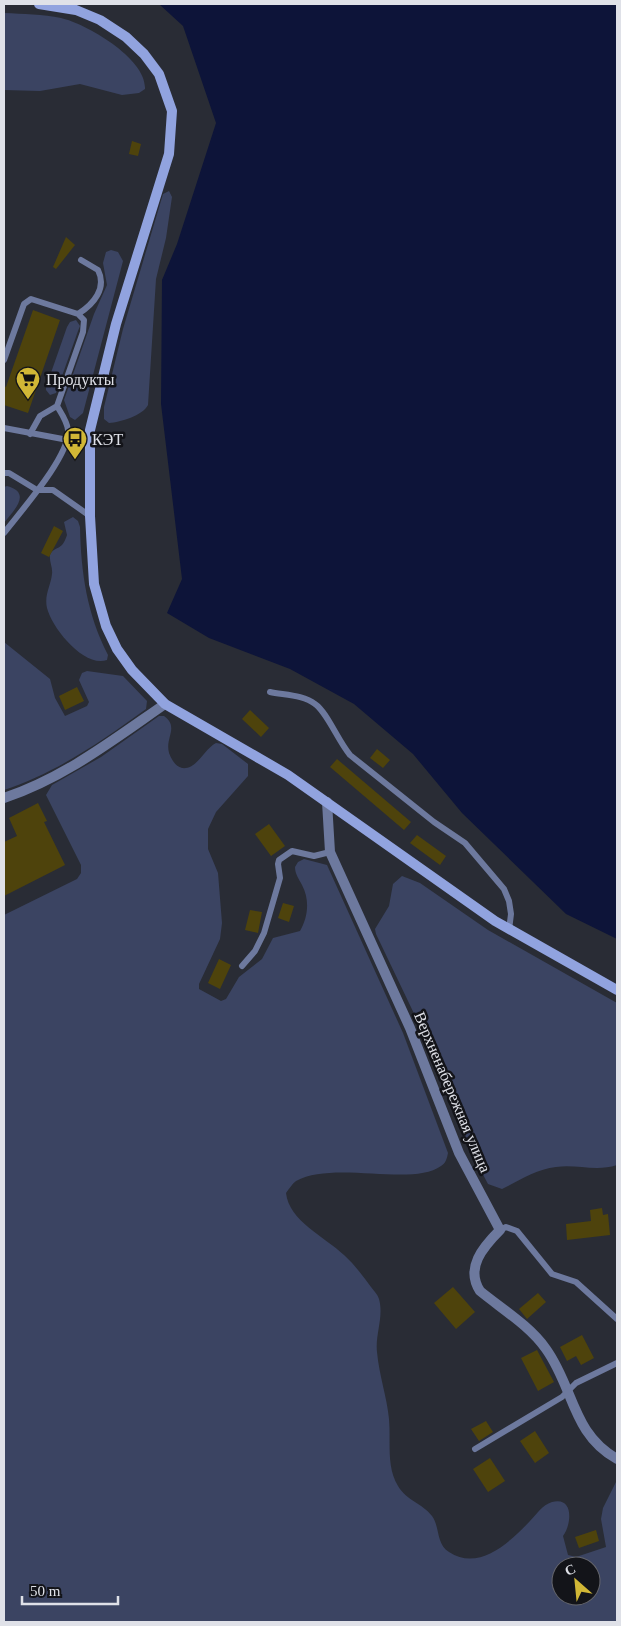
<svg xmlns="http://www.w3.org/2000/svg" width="621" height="1626" font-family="'Times New Roman',serif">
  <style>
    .green { fill: #3b4462; fill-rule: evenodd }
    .water { fill: #0d1439 }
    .building { fill: #4e430c }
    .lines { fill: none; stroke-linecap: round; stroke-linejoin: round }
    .service { stroke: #6d799e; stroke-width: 6 }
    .minor { stroke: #6d799e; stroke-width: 10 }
    .secondary { stroke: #91a3df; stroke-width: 10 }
    .labels { text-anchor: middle; stroke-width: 5; stroke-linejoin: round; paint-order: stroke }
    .poi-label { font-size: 16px; fill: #dfe1e8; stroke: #131419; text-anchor: start }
    .street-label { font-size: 16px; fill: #dfe1e8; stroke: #131419 }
  </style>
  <rect width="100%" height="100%" fill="#292c35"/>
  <path class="green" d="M4,13C23,14 43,14 61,18C87,24 147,59 145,89L139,93L122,95L80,84L40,91L4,90Z
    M169,191L172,197L166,238L156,279L148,405C142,416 121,422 109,423L104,419V407L123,329L163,194Z
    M111,250L118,252L123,261L83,413L75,420L70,417L64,400L94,314L107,285L103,263L106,252Z
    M76,320L80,326L78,331L56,393L50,395L46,390V387L67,327L70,322Z
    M7,486C33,493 13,511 4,523V487Z
    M73,517L78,521L80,527C81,573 87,614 108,655L107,660C84,668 52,628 47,608C44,595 51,585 52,574C53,568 49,561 50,555C52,549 58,549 62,545C64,543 66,538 67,535L64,522Z
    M4,642L50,679L55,698L65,716L87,706L89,702L79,680L82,673L87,671L123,676L147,701L146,709C102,741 56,773 4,790Z
    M159,716H164C182,729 159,741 173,761C175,764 178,767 182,768C197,770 204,749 216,743L222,744L248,764V776L216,812L208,829V849L218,873L222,923L220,939L199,984V989L221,1001L226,999L239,977L262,959L273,938L300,931C308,917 310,900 302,885C299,879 295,874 295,867L298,862L304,859L327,865L403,1033L448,1153C447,1158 446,1163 441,1166C412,1187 334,1160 296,1181C292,1184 289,1189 286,1193C289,1221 325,1237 344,1255C354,1264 363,1276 371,1287C374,1291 378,1295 379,1299C384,1317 375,1334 377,1352C379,1375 387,1397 389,1419C391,1442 386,1466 398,1486C407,1501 422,1503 432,1516C440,1527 436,1544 449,1552C479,1572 510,1542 530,1521C537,1514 542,1505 552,1502C575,1496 571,1526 563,1536L568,1555L576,1557L606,1547L601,1519L603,1508L617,1480V1622H4V915L77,879L81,873V865L46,795L52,785L101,757ZM561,1566H591V1596H561Z
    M402,876L420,883L488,930L617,1003V1165C596,1172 577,1164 556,1167C536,1169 519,1181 502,1189L488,1184L469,1148L419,1024L376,934L375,929L389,906L393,884Z"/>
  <path class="water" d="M159,4H617V939L566,914L462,813L413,754L354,704L290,669L209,638L167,613L182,579L161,404L162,280L177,244L216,123L183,26Z"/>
  <path class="building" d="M132,141L141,144L138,156L129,154Z
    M66,237L75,245L56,269L53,267Z
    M33,310L60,320L28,413L4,405V386L6,387Z
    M54,526L63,531L49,557L41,553Z
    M77,687L84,701L65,710L59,696Z
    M250,710L269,728L261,737L242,719Z
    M377,749L390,760L383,768L370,758Z
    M337,759L411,822L404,830L330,767Z
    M38,803L47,821L44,822L65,865L4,896V842L17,836L9,818Z
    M269,824L285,846L271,856L255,834Z
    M417,835L446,856L440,865L410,843Z
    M283,903L294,906L289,922L278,918Z
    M250,910L262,912L258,933L245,930Z
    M219,959L231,965L220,989L208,983Z
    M602,1208L603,1215L608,1214L610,1235L567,1240L566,1224L591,1221L590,1210Z
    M453,1287L475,1312L456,1329L434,1303Z
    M538,1293L546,1302L527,1319L519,1309Z
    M582,1335L594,1358L581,1365L576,1356L567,1361L560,1347Z
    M537,1350L554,1382L538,1391L521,1358Z
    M486,1421L493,1432L479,1441L471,1429Z
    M535,1431L549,1453L535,1463L520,1441Z
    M490,1458L505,1481L488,1492L473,1469Z
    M596,1530L599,1541L579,1548L575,1537Z"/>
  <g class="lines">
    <path class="service" d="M78,314C94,304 107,288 98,270L81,260
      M4,360L24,304L31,299L78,314L84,320L83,332L57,406L40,416L30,434
      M4,428L68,440L91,437
      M4,473H9L37,490H53L90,516
      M4,533C20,512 71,455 68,430C67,421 61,413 57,406
      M270,692C284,695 304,695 315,704C327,712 338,741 350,755L434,822L465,843L504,889L509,901L511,914L509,930
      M242,966L255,951L264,933L280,878L278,864L279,860L292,851L314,856L330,852
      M500,1230L506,1227L517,1231L552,1274L576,1282L617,1319
      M475,1449L562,1397L576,1383L617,1363"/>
    <path class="minor" d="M4,798C64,778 113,740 165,704
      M327,802L330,852L410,1028L459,1153L500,1230C483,1247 465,1268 480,1291C502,1309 530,1326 546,1349C574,1388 572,1434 617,1459"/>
    <path class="secondary" d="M39,4L76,10L100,20L126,37L144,54L159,74L172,111L169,154L116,324L90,430V516L94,584L106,626L117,649L132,670L165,704L288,775L495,921L617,990"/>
  </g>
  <defs>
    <symbol id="supermarket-pin" viewBox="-11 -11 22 30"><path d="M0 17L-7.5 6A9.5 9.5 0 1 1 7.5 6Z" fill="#d1b736" stroke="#131419"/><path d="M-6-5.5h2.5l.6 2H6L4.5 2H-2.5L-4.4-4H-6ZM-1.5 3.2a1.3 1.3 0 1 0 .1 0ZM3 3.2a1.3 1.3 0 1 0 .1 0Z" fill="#111"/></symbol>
    <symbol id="bus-pin" viewBox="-11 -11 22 30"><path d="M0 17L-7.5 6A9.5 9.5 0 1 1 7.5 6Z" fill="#d1b736" stroke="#131419"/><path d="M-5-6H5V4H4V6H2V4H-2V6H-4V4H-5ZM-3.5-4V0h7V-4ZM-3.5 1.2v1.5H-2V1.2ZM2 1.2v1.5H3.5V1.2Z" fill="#111"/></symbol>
  </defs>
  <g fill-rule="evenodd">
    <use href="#supermarket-pin" x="14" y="365" width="28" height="38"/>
    <use href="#bus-pin" x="61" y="425" width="28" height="38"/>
  </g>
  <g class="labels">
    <g class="poi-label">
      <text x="46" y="385">Продукты</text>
      <text x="92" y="445">КЭТ</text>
    </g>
    <g class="street-label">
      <text transform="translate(453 1092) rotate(67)" y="6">Верхненабережная улица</text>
    </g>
  </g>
  <rect width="621" height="1626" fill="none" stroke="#dfe1e8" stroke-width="10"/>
  <g transform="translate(576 1581) rotate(333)"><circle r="24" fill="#131419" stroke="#65666c"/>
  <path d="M0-4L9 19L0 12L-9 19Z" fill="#d1b736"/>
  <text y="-8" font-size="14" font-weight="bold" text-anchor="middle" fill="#dfe1e8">С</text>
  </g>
  <path d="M22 1596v8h96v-8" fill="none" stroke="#dfe1e8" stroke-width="2.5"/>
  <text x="30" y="1596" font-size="15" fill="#dfe1e8" stroke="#131419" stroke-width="4" paint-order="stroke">50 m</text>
</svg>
